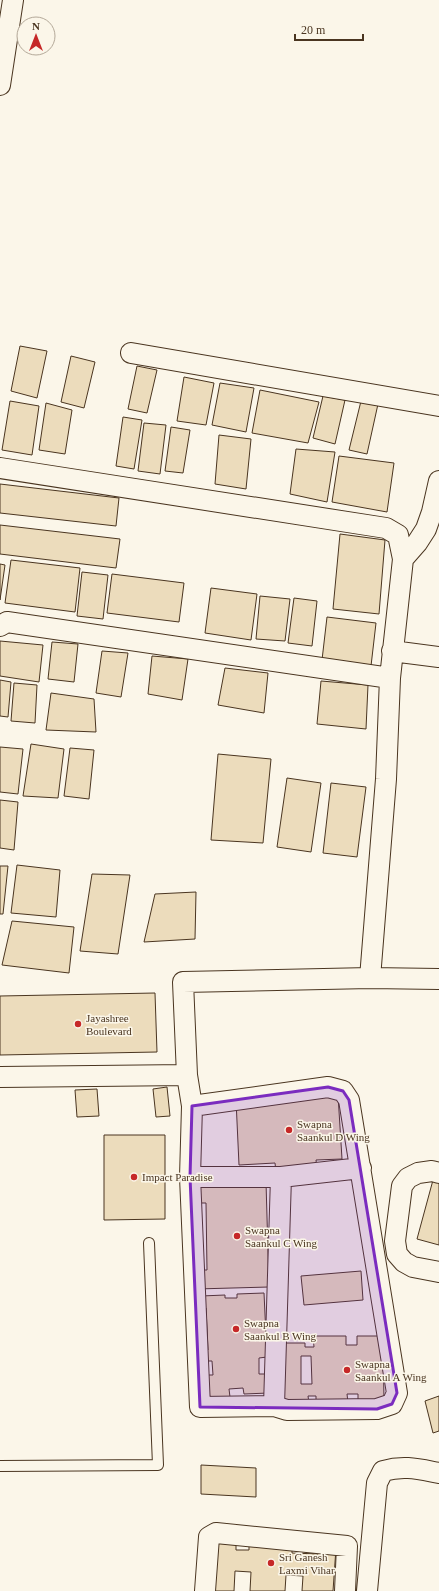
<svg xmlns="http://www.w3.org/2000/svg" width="439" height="1591" font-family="Georgia,serif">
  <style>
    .building { fill: #ecdcbc; stroke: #4a3520; fill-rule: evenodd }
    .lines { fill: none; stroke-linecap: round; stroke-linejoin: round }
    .lane-casing { stroke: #4a3520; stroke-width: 12 }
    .street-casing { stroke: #4a3520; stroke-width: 22 }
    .lane { stroke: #fbf6e9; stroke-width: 10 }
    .street { stroke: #fbf6e9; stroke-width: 20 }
    .marked { fill: #7b2cbf; fill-opacity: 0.2; stroke: #7b2cbf; stroke-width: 3; stroke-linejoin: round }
    .poi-dot { fill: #c62828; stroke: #fbf6e9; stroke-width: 1.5 }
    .labels { text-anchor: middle; stroke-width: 3; stroke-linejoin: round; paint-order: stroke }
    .poi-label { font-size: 11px; fill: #4a3520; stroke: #fbf6e9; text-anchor: start }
  </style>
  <rect width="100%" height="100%" fill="#fbf6e9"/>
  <path class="building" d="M20,346L47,351L37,398L11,391Z
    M71,356L95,362L84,408L61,402Z
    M137,366L157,370L147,413L128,409Z
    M184,377L214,383L206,425L177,421Z
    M220,383L254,388L246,432L212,425Z
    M260,390L319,402L308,443L252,433Z
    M323,396L345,400L335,444L313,438Z
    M10,401L39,406L32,455L2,450Z
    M361,401L378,404L367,454L349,450Z
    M46,403L72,410L65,454L39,450Z
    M123,417L142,420L134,469L116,466Z
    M144,423L166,425L160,474L138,471Z
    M171,427L190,430L183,473L165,471Z
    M219,435L251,439L246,489L215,484Z
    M296,449L335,452L327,502L290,494Z
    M339,456L394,463L387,512L332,502Z
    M0,484L119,498L116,526L0,513Z
    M0,525L120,539L116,568L0,554Z
    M340,534L385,540L379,614L333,609Z
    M11,560L80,568L75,612L5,603Z
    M0,564L5,565L0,600Z
    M82,572L108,575L103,619L77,616Z
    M112,574L184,583L179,622L107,613Z
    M211,588L257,594L251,640L205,633Z
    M260,596L290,599L285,641L256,639Z
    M294,598L317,601L312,646L288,643Z
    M327,617L376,623L371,666L322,660Z
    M0,641L43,645L39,682L0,676Z
    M52,642L78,644L74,682L48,679Z
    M102,651L128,653L121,697L96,693Z
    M152,656L188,659L182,700L148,694Z
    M225,668L268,673L264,713L218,705Z
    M0,680L11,682L8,717L0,716Z
    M321,681L368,685L366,729L317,724Z
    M14,683L37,685L35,723L11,721Z
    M51,693L94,699L96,732L46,730Z
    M31,744L64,749L58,798L23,796Z
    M0,747L23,749L18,794L0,792Z
    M70,748L94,750L89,799L64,796Z
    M218,754L271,759L263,843L211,840Z
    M287,778L321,783L311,852L277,847Z
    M331,783L366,787L357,857L323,853Z
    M0,800L18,802L14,850L0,848Z
    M17,865L60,870L56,917L11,913Z
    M0,866H8L3,914H0Z
    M92,874L130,875L118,954L80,951Z
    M196,892L195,939L144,942L155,894Z
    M12,921L74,927L69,973L2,965Z
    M155,993L157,1052L0,1055V996Z
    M167,1087L170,1116L156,1117L153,1089Z
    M97,1089L99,1116L77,1117L75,1090Z
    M338,1095L342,1159L316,1160L317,1169L276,1172L275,1163L239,1165L236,1100Z
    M104,1135H165V1219L104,1220Z
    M433,1180L439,1181V1245L417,1239Z
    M266,1182L269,1287L196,1289L195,1270H207L206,1203H197V1183Z
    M361,1271L363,1300L304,1305L301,1276Z
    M264,1293L267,1357L259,1358V1374H268L269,1393L244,1394L243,1388L229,1389L230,1397L205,1398L204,1375H213L212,1361H203V1350H208L206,1308L201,1309V1296L225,1295V1298H237V1294Z
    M313,1336H346V1345H357V1336H383L384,1402L358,1403V1394H347L348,1403H316V1396H308L309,1403L282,1404V1343H305V1347H314ZM301,1356H311L312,1384H301Z
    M439,1396V1431L433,1433L425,1401Z
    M201,1465L256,1468V1497L201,1494Z
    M210,1536L236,1544V1550H249V1545L292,1542V1553L318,1554V1547L336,1548L333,1591H302L303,1576L286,1575L285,1591H250L251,1572L235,1571L234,1591H214Z"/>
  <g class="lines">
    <defs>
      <path id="lane" d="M0,1466L158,1465L149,1243"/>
      <path id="street" d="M0,85L13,0
        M131,353L439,406
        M0,468L386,528L398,535L403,559
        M0,626L7,622L390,678
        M392,651L439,657
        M370,978L386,779L390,678L403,559L417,543L426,529L432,512L439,481
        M187,1075L192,1106L190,1177H281L361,1168
        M0,1077L187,1075L183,982L370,978L439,979
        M192,1106L328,1087L343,1091L349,1100L397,1393L392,1404L377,1409L287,1410L274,1406L281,1177
        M439,1173L432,1171L418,1173L408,1178L402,1186L395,1241L397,1254L404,1262L413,1267L439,1272
        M190,1177L200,1407L274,1406
        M205,1591L209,1537L216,1533L347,1546L345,1591
        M367,1591L377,1483L383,1471C404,1465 418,1469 439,1473"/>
    </defs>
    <use href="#lane" class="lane-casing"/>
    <use href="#street" class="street-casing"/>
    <use href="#lane" class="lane"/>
    <use href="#street" class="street"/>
  </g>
  <path class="marked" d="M328,1087L343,1091L349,1100L397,1393L392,1404L377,1409L200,1407L190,1177L192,1106Z"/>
  <g class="poi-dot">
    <circle cx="78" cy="1024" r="4"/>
    <circle cx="289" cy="1130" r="4"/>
    <circle cx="134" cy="1177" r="4"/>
    <circle cx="237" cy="1236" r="4"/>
    <circle cx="236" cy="1329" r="4"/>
    <circle cx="347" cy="1370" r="4"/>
    <circle cx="271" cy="1563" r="4"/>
  </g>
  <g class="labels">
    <g class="poi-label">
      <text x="86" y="1022">Jayashree<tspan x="86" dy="13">Boulevard</tspan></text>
      <text x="297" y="1128">Swapna<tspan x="297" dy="13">Saankul D Wing</tspan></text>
      <text x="142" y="1181">Impact Paradise</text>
      <text x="245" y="1234">Swapna<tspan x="245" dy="13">Saankul C Wing</tspan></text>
      <text x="244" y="1327">Swapna<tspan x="244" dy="13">Saankul B Wing</tspan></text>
      <text x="355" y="1368">Swapna<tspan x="355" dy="13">Saankul A Wing</tspan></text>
      <text x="279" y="1561">Sri Ganesh<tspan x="279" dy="13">Laxmi Vihar</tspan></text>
    </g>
  </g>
  <g transform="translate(36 36)"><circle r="19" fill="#fbf6e9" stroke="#b4a999"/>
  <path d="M0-3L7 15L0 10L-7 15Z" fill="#c62828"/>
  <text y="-6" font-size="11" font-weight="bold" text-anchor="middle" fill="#4a3520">N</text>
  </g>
  <path d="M295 34v6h68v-6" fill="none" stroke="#4a3520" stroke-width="2"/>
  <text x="301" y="34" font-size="12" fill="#4a3520" stroke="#fbf6e9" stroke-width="3" paint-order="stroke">20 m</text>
</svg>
